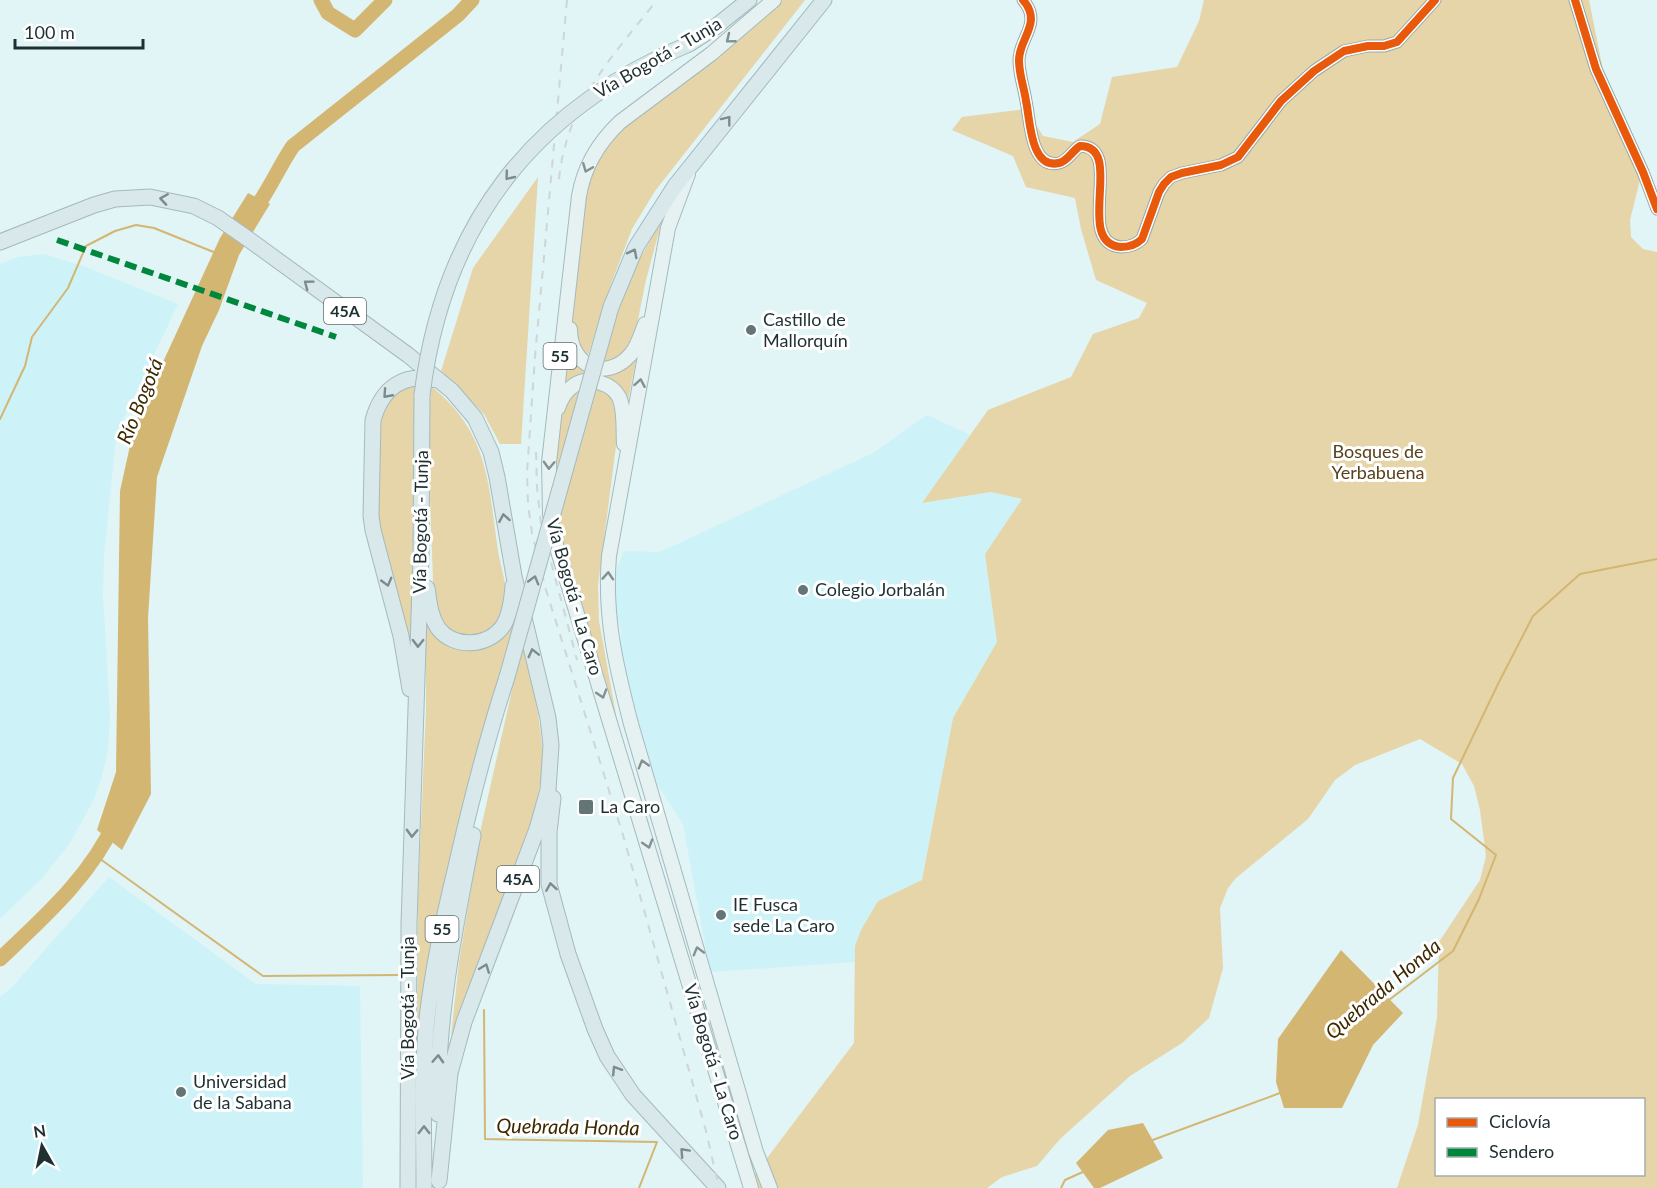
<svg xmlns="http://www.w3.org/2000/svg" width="1657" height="1188" font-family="Lato,sans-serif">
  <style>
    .built { fill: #cdf3f8 }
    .green { fill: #e5d5a8; fill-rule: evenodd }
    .water { fill: #d3b672 }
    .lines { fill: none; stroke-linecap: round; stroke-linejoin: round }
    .stream { stroke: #d3b672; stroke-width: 2 }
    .river { stroke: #d3b672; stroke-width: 15 }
    .minor-casing { stroke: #98a8aa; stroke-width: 13 }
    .major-casing { stroke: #a4babd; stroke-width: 16 }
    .highway-casing { stroke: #a4babd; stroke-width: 17 }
    .minor { stroke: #fafdfe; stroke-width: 10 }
    .major { stroke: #e6f1f2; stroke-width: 14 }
    .highway { stroke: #d9e8ea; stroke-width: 15 }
    .rail { stroke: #d0d5d7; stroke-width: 2; stroke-dasharray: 8 8; stroke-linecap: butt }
    .highway-bridge-casing { stroke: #a4babd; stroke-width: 17; stroke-linecap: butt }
    .highway-bridge { stroke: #d9e8ea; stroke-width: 15 }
    .quiet { stroke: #00873e; stroke-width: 6; stroke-dasharray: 12 6; stroke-linecap: butt }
    .cycleway-casing { stroke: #fff; stroke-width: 11 }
    .cycleway { stroke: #e8590c; stroke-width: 8 }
    .oneway { stroke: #829092 }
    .oneway2 { stroke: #7c8c8e }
    .poi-dot { fill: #637577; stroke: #fff; stroke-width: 2 }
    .labels { text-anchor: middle; stroke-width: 6; stroke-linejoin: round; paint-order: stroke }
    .shield { fill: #fff; stroke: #626e70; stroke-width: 1.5 }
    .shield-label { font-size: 16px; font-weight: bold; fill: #1f3032 }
    .street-label { font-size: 18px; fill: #1f3032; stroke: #fff }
    .poi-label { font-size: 18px; fill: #1f3032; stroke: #fff; text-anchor: start }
    .park-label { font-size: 18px; fill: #57421b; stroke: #fff }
    .water-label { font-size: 20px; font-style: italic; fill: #3c2900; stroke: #fff }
  </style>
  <rect width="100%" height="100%" fill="#e1f4f6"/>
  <path class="built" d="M44,254L83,266L178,304L121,424L115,447L104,556L103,595L110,716L108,749L102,777L93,801L70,843L43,877L0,919V264L18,257Z
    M927,415L970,435L923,503L991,492L1022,499L985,554L997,642L953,718L922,880L878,901L861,930L855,946V962L710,972L683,824L657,784L643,741L621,652V631L615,607V573L624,551L660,552L873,453Z
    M109,877L256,984L360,986L363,1188H0V997L13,986Z"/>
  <path class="green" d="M783,0H805L655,191L632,229L611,284L587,358C567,342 573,304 575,280C578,253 580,191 592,168C614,126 658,100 695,72C725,49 754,24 783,0Z
    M1204,0H1589L1612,115L1642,172L1630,220L1631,237L1643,249L1657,252V1188H1397L1418,1125L1437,1018L1439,942L1480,880L1486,856L1480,810L1474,786L1462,764L1420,739L1355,765L1335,780L1308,819L1236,878L1228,888L1220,908L1223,968L1209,1018L1182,1043L1130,1076L1060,1139L1037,1166L1002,1177L987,1188H758L752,1178L854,1043L855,946L861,930L878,901L922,880L953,718L997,642L985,554L1022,499L991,492L922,503L988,410L1071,377L1093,334L1139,318L1147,303L1096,280L1081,229L1075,198L1026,187L1013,156L952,130L962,117L1026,109L1043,136L1073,142L1100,124L1112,77L1177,67L1199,21ZM1436,1100H1644V1174H1436Z
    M538,177L521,444H500L484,414L441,371L473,268Z
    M662,220L646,280L634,339L625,355L614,362L603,363L620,305L635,267Z
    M565,348L575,362L587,370L638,351L626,410L610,381L561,391Z
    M419,382L415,660L380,531L378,515V417L393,391Z
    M431,386C489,433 488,482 498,551C500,563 508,590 507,601C504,627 473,649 449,631C443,626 439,615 434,608L428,443Z
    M599,387C615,396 617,405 619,423L598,586L599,621L619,731L559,532L553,494L555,453L563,408L575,389Z
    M515,607L538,713L543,752L541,781L531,824L451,1036L459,962L481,828L512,690L498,686L466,803L417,1098L418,898L426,708V609C429,620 431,631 438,639C455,657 498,651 510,630C513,624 514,614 515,607Z"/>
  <path class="water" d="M248,193L270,204L239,255L219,310L202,346L157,477L148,618L151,794L122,850L97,830L116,772L120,491L135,423L220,238Z
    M1341,950L1403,1013L1373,1045L1342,1108H1284L1276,1082L1278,1039Z
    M1143,1123L1163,1158L1100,1188H1094L1076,1163L1108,1130Z"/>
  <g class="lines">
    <path class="stream" d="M0,419L25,366L32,337L68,288L86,246L115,231L136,225L154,228L216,253
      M96,856L263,976L400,975
      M1389,1000L1453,951L1479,899L1496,855L1451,819L1453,778L1498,684L1533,616L1580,574L1657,559
      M484,1010L485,1139L657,1142L639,1188
      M1150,1141L1280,1093
      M1061,1188L1065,1180L1085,1171"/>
    <path class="river" d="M321,0L328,13L355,30L385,0
      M250,216C267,195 278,168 293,146L458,15L472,0
      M0,959C43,918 90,877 115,822"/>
    <defs>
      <path id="minor" d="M1023,0C1043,23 1019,38 1019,60C1019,75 1024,87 1026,101C1030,118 1030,170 1059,163C1068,161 1072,151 1080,146C1126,146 1073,243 1121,247C1129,247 1136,245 1142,239L1159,192L1164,184L1171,177L1182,173L1221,165L1238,157L1281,101L1314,71L1344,51L1368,46H1384L1397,42L1435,0
        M1575,0L1596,69L1643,172L1657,209"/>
      <path id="major" d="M688,174L668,228L609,556C604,617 616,666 631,724L756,1152L770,1188
        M570,329C570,366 606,383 631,354C638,346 641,334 645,324
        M558,408C564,389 580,375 601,383C608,385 615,390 619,397C625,410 623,429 624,444
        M751,1188L554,538L550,514L549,462L579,196C584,166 598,143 620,122L711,54L774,0"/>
      <path id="highway" d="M689,44L714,28L749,0
        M0,242L94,205L115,199L150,197L194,206L218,218L251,241L408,355L452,391L475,418L491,452L497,477L514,576L548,718L551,745L548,790L537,829L464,1022L450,1073L439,1181
        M611,307L636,247L675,186L824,0
        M427,588C429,601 430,616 438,628C454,649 488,647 503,626C510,615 512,599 513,586
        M410,689L401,636L373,530L371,516L373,420C382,388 403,372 437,380
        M553,798L549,832V884L568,954L595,1029L607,1056L633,1095L718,1188
        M438,1114C436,1020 455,927 473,835
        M408,1188L409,924L421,555L422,395
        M424,1188C424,1129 421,1069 428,1010C434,963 444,916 455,871C470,805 486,741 507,677"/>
    </defs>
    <use href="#minor" class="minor-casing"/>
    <use href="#major" class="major-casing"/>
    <use href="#highway" class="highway-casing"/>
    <use href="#minor" class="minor"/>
    <use href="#major" class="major"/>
    <use href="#highway" class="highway"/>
    <path class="rail" d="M567,0L535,357L527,472L528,505L532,533L546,590L623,835L706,1131L719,1188
      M559,179C567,103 612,57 657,0
      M536,452L537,487L541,524L577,660"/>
    <defs>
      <path id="highway-bridge" d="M422,395C443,225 532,110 689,44
        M507,677L611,307"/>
    </defs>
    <use href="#highway-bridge" class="highway-bridge-casing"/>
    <use href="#highway-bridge" class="highway-bridge"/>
    <path class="quiet" d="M57,240L336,337"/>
    <defs>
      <path id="cycleway" d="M1023,0C1043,23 1019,38 1019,60C1019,75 1024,87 1026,101C1030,118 1030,170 1059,163C1068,161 1072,151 1080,146C1126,146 1073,243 1121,247C1129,247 1136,245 1142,239L1159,192L1164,184L1171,177L1182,173L1221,165L1238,157L1281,101L1314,71L1344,51L1368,46H1384L1397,42L1435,0
        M1575,0L1596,69L1643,172L1657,209"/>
    </defs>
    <use href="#cycleway" class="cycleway-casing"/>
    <use href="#cycleway" class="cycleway"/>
  </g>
  <defs><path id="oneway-chevron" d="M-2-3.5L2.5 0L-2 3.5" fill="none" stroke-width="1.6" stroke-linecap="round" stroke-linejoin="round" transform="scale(1.5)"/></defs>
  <g class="oneway">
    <use href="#oneway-chevron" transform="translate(730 39) rotate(141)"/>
    <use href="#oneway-chevron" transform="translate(587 168) rotate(112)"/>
    <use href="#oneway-chevron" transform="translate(640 383) rotate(-80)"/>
    <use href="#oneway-chevron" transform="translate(549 465) rotate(92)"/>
    <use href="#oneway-chevron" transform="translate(608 576) rotate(-86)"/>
    <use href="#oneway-chevron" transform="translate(602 694) rotate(73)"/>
    <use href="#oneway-chevron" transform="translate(643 764) rotate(-106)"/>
    <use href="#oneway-chevron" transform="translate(648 844) rotate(73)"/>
    <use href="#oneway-chevron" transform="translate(698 951) rotate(-106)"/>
  </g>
  <g class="oneway2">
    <use href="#oneway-chevron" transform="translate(727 120) rotate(-52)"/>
    <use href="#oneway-chevron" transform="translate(509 176) rotate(129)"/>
    <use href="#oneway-chevron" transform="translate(164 199) rotate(-171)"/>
    <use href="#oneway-chevron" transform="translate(633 253) rotate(-63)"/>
    <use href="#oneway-chevron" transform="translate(308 284) rotate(-143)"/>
    <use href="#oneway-chevron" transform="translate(387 394) rotate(132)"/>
    <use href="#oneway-chevron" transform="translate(504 518) rotate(-100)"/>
    <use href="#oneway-chevron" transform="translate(534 580) rotate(-74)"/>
    <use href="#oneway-chevron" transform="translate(387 582) rotate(75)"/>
    <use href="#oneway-chevron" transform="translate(418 643) rotate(91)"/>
    <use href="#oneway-chevron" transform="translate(533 653) rotate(-104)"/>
    <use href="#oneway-chevron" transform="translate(412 833) rotate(92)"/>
    <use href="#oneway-chevron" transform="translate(551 887) rotate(-99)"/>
    <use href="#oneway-chevron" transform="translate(485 968) rotate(-69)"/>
    <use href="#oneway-chevron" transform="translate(438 1059) rotate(-87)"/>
    <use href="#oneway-chevron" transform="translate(616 1070) rotate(-122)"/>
    <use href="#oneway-chevron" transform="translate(424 1130) rotate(-90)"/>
    <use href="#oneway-chevron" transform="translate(684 1152) rotate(-133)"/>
  </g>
  <g class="poi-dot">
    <circle cx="751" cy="330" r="6"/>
    <circle cx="803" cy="590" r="6"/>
    <rect x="578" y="799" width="16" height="16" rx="3"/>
    <circle cx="721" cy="915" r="6"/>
    <circle cx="181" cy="1092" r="6"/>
  </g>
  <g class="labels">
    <g class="shield">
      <rect x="324" y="298" width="42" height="26" rx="4.5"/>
      <rect x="543.5" y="343" width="33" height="26" rx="4.5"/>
      <rect x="497" y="866" width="42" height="26" rx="4.5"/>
      <rect x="425.5" y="916" width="33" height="26" rx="4.5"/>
    </g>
    <g class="shield-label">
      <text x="345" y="317">45A</text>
      <text x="560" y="362">55</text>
      <text x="518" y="885">45A</text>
      <text x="442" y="935">55</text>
    </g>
    <g class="street-label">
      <text transform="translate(658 58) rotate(-30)" y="6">Vía Bogotá - Tunja</text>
      <text transform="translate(421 522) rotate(-89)" y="6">Vía Bogotá - Tunja</text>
      <text transform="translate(574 597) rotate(74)" y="6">Vía Bogotá - La Caro</text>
      <text transform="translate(408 1008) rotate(-90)" y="6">Vía Bogotá - Tunja</text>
      <text transform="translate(713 1062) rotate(73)" y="6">Vía Bogotá - La Caro</text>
    </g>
    <g class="poi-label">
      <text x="763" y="326">Castillo de<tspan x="763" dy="21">Mallorquín</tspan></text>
      <text x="815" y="596">Colegio Jorbalán</text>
      <text x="600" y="813">La Caro</text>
      <text x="733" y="911">IE Fusca<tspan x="733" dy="21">sede La Caro</tspan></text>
      <text x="193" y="1088">Universidad<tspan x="193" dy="21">de la Sabana</tspan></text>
    </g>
    <g class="park-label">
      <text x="1378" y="458">Bosques de<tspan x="1378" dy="21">Yerbabuena</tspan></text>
    </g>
    <g class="water-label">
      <text transform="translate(140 401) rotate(-68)" y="7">Río Bogotá</text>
      <text transform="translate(1383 989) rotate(-40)" y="7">Quebrada Honda</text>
      <text transform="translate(568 1127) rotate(1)" y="7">Quebrada Honda</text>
    </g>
  </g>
  <rect x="1435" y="1098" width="210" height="78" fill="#ffffff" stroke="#a5acad" stroke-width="1.5"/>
  <rect x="1447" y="1118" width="30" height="9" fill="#e8590c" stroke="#a5acad" stroke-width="1.5"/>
  <text x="1489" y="1128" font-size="18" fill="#1f3032">Ciclovía</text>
  <rect x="1447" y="1148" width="30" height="9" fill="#00873e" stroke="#a5acad" stroke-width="1.5"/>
  <text x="1489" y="1158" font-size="18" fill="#1f3032">Sendero</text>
  <g transform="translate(42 1146) rotate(351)" stroke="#ffffff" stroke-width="4.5" paint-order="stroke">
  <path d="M0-4.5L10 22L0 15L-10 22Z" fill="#1f3032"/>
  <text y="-9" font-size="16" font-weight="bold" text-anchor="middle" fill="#1f3032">N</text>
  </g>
  <path d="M15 39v9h128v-9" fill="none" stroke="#1f3032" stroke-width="3"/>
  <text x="24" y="39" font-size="18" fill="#1f3032" stroke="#ffffff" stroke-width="4.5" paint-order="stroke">100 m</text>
</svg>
